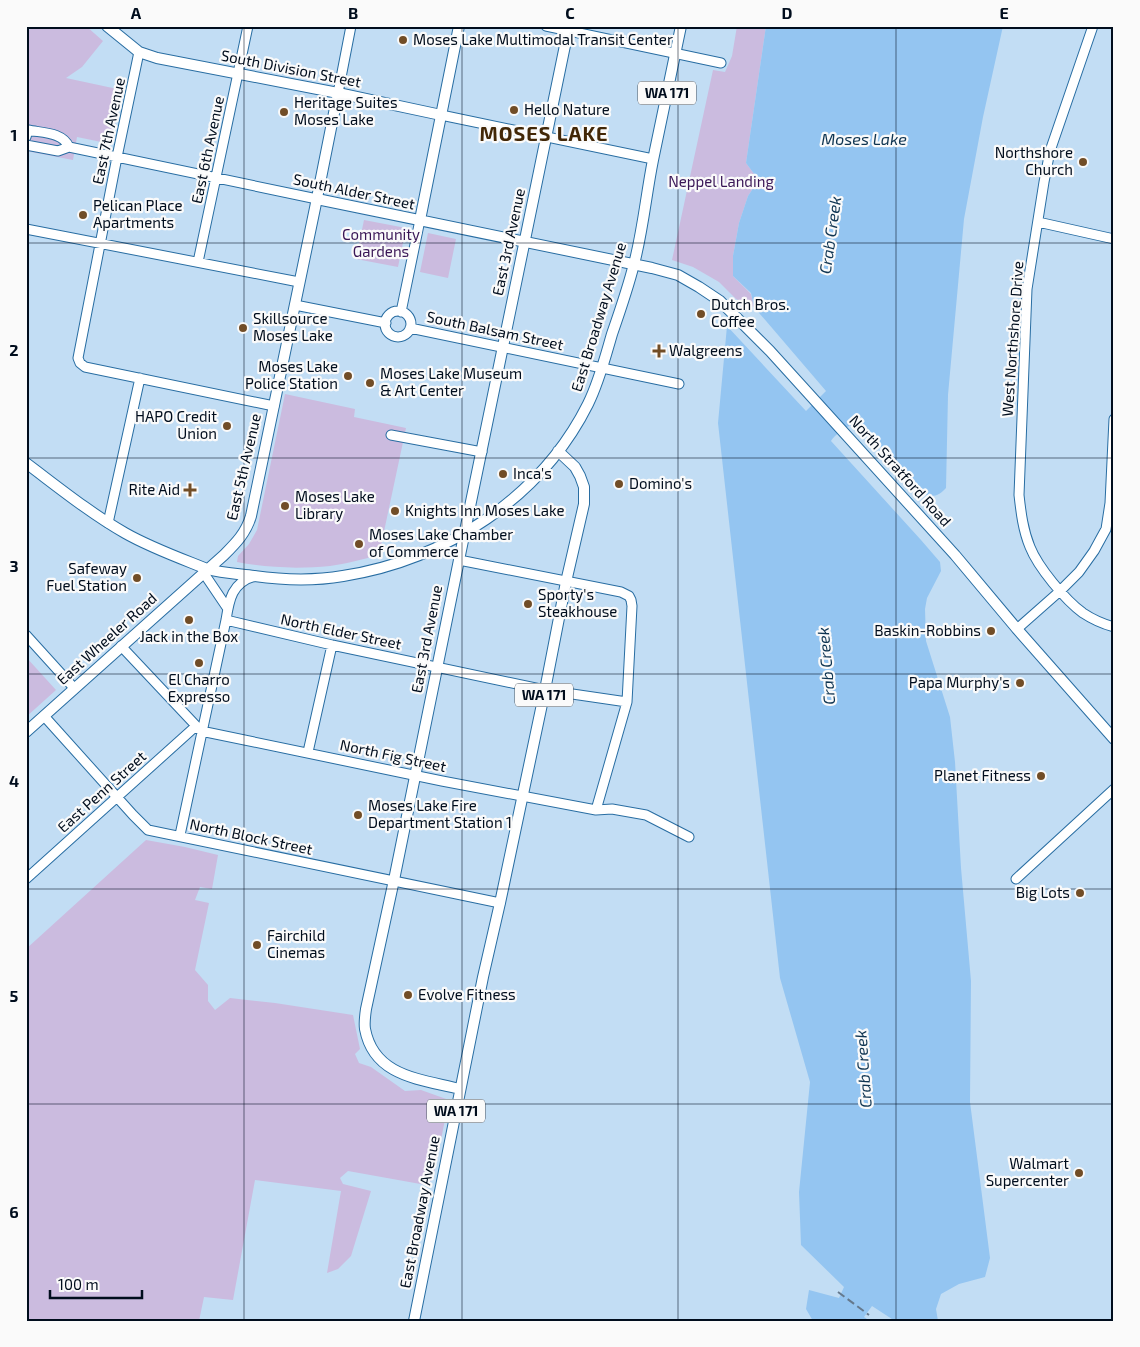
<svg xmlns="http://www.w3.org/2000/svg" width="1140" height="1347" font-family="'Exo 2',sans-serif">
  <style>
    .green { fill: #cbbbdf }
    .water { fill: #94c5f1 }
    .lines { fill: none; stroke-linecap: round; stroke-linejoin: round }
    .minor-casing { stroke: #286da2; stroke-width: 11 }
    .major-casing { stroke: #286da2; stroke-width: 12 }
    .minor { stroke: #fff; stroke-width: 9 }
    .major { stroke: #fff; stroke-width: 10 }
    .rail { stroke: #65798d; stroke-width: 2; stroke-dasharray: 8 4; stroke-linecap: butt }
    .grid { fill: none; stroke: #000d1d; stroke-width: 1; stroke-opacity: 0.55 }
    .poi-dot { fill: #714d27; stroke: #fafafa; stroke-width: 2 }
    .labels { text-anchor: middle; stroke-width: 4.5; stroke-linejoin: round; paint-order: stroke }
    .shield { fill: #fafafa; stroke: #4b545f; stroke-width: 1 }
    .shield-label { font-size: 14px; font-weight: bold; fill: #000d1d }
    .poi-label { font-size: 15px; fill: #000d1d; stroke: #fafafa; text-anchor: start }
    .street-label { font-size: 15px; fill: #000d1d; stroke: #fafafa }
    .park-label { font-size: 15px; fill: #391656; stroke: #fafafa }
    .water-label { font-size: 16px; font-style: italic; fill: #0f3552; stroke: #fafafa }
    .district-label { font-size: 20px; font-weight: bold; letter-spacing: 1px; fill: #422707; stroke: #fafafa }
    .neatline { fill: none; stroke: #000d1d; stroke-width: 2 }
    .grid-label { font-size: 16px; text-anchor: middle; font-weight: bold; fill: #000d1d }
  </style>
  <rect width="100%" height="100%" fill="#c2ddf4"/>
  <path class="green" d="M34,26H86L103,41L82,67L66,78L122,90L111,144L77,137L73,160L26,151V33Z
    M737,26H766L746,163L755,175L754,187L748,196L739,223L733,256V276L751,294L754,307L736,299L719,282L693,267L672,260L713,70L725,72L732,56Z
    M364,220L406,228L398,267L356,259Z
    M428,233L456,239L448,278L420,272Z
    M285,394L355,409L354,417L406,428L379,555C363,559 346,564 330,566C299,569 267,568 237,562L238,556L249,544L257,530Z
    M26,657L56,690L26,717Z
    M146,840L185,847L218,855L212,889L200,887L195,900L209,903L195,970L208,985V1001L215,1010L230,998L275,1003L353,1015L360,1049L355,1054L359,1063L371,1067L405,1091L421,1090L449,1100L433,1179L426,1185L348,1171L340,1178L343,1184L371,1191L351,1256L338,1269L327,1273L341,1191L255,1180L233,1300L204,1297L199,1321H26V949Z"/>
  <path class="water" d="M766,26H1003L983,117L964,219L948,395L946,488C941,494 932,499 925,494L859,423C851,423 835,434 831,441L921,540L940,562L941,571L927,598L925,609L926,641L950,717L955,762L961,868L971,981L970,1102L990,1258L985,1277L959,1284L941,1294L936,1309L938,1321H895L872,1306L864,1317L870,1321H813L806,1309L809,1290L839,1298L844,1287L801,1245L799,1192L810,1082L780,978L718,423L727,326L806,411L826,391L754,307L751,293L733,276V256L739,223L748,196L754,187L755,175L746,163Z"/>
  <g class="lines">
    <defs>
      <path id="minor" d="M546,26L721,63
        M1093,26L1050,151L1044,182L1027,289L1019,495C1021,513 1023,530 1030,547C1038,567 1065,600 1083,613C1092,619 1103,624 1114,627
        M139,52L117,157L78,358L80,363L85,367L274,406
        M338,93L351,26
        M441,115L653,159
        M26,137L28,130C42,133 63,132 69,147
        M26,145L58,151L69,147L317,199
        M1038,222L1114,239
        M26,229L299,282
        M198,262L248,26
        M295,305L386,323
        M385 324a13 13 0 1 1 26 0a13 13 0 1 1-26 0Z
        M401,312L420,220
        M410,328L679,384
        M391,435L482,452
        M108,523L140,378
        M459,560L621,592L629,596L631,600L632,606L627,702L596,810
        M203,572L228,609
        M226,620L332,645L545,690L627,702
        M1017,629L1060,591L1079,572L1094,551L1106,529L1110,503L1114,419
        M26,635L74,688
        M121,646L201,731L442,781L596,810L612,809L646,815L689,837
        M44,716L133,815L148,830L500,903
        M308,752L332,645
        M180,835L226,620C229,600 232,582 255,576
        M26,879L196,726
        M1016,879L1114,789"/>
      <path id="major" d="M107,26L139,52L157,58L338,93L441,115
        M317,199L652,268L678,275L699,287L720,301L770,351L955,555L1017,629L1114,739
        M420,220L459,26
        M26,463C58,487 90,513 125,533C146,545 169,554 192,563C197,565 202,567 207,569C222,573 239,574 254,576C283,580 314,581 343,576C445,560 541,498 588,404C599,382 605,358 612,334C620,311 628,288 634,264C643,230 646,195 653,160C662,115 672,71 681,26
        M26,732L224,555C236,543 246,533 251,516L315,208L338,93
        M460,1089C421,1079 374,1077 365,1029C364,1023 365,1016 366,1009L394,880L459,560L569,26
        M414,1321L483,977L500,903L545,690L566,582L584,504V487L580,476L575,467L558,451"/>
    </defs>
    <use href="#minor" class="minor-casing"/>
    <use href="#major" class="major-casing"/>
    <use href="#minor" class="minor"/>
    <use href="#major" class="major"/>
    <path class="rail" d="M838,1292L869,1315"/>
  </g>
  <path class="grid" d="M244,26V1321M462,26V1321M678,26V1321M896,26V1321M26,243H1114M26,458H1114M26,674H1114M26,889H1114M26,1104H1114"/>
  <g class="poi-dot">
    <circle cx="403" cy="40" r="5"/>
    <circle cx="514" cy="110" r="5"/>
    <circle cx="284" cy="112" r="5"/>
    <circle cx="1083" cy="162" r="5"/>
    <circle cx="83" cy="215" r="5"/>
    <circle cx="701" cy="314" r="5"/>
    <circle cx="243" cy="328" r="5"/>
    <path d="M656.5 343.5h5v5h5v5h-5v5h-5v-5h-5v-5h5z"/>
    <circle cx="348" cy="376" r="5"/>
    <circle cx="370" cy="383" r="5"/>
    <circle cx="227" cy="426" r="5"/>
    <circle cx="503" cy="474" r="5"/>
    <circle cx="619" cy="484" r="5"/>
    <path d="M187.5 482.5h5v5h5v5h-5v5h-5v-5h-5v-5h5z"/>
    <circle cx="285" cy="506" r="5"/>
    <circle cx="395" cy="511" r="5"/>
    <circle cx="359" cy="544" r="5"/>
    <circle cx="137" cy="578" r="5"/>
    <circle cx="528" cy="604" r="5"/>
    <circle cx="189" cy="620" r="5"/>
    <circle cx="991" cy="631" r="5"/>
    <circle cx="199" cy="663" r="5"/>
    <circle cx="1020" cy="683" r="5"/>
    <circle cx="1041" cy="776" r="5"/>
    <circle cx="358" cy="815" r="5"/>
    <circle cx="1080" cy="893" r="5"/>
    <circle cx="257" cy="945" r="5"/>
    <circle cx="408" cy="995" r="5"/>
    <circle cx="1079" cy="1173" r="5"/>
  </g>
  <g class="labels">
    <g class="shield">
      <rect x="638" y="81.5" width="58" height="23" rx="4"/>
      <rect x="515" y="683.5" width="58" height="23" rx="4"/>
      <rect x="427" y="1099.5" width="58" height="23" rx="4"/>
    </g>
    <g class="shield-label">
      <text x="667" y="98">WA 171</text>
      <text x="544" y="700">WA 171</text>
      <text x="456" y="1116">WA 171</text>
    </g>
    <g class="poi-label">
      <text x="413" y="45">Moses Lake Multimodal Transit Center</text>
      <text x="294" y="108">Heritage Suites<tspan x="294" dy="17">Moses Lake</tspan></text>
      <text x="524" y="115">Hello Nature</text>
      <text x="1073" y="158" text-anchor="end">Northshore<tspan x="1073" dy="17">Church</tspan></text>
      <text x="93" y="211">Pelican Place<tspan x="93" dy="17">Apartments</tspan></text>
      <text x="711" y="310">Dutch Bros.<tspan x="711" dy="17">Coffee</tspan></text>
      <text x="253" y="324">Skillsource<tspan x="253" dy="17">Moses Lake</tspan></text>
      <text x="669" y="356">Walgreens</text>
      <text x="338" y="372" text-anchor="end">Moses Lake<tspan x="338" dy="17">Police Station</tspan></text>
      <text x="380" y="379">Moses Lake Museum<tspan x="380" dy="17">&amp; Art Center</tspan></text>
      <text x="217" y="422" text-anchor="end">HAPO Credit<tspan x="217" dy="17">Union</tspan></text>
      <text x="513" y="479">Inca's</text>
      <text x="629" y="489">Domino's</text>
      <text x="180" y="495" text-anchor="end">Rite Aid</text>
      <text x="295" y="502">Moses Lake<tspan x="295" dy="17">Library</tspan></text>
      <text x="405" y="516">Knights Inn Moses Lake</text>
      <text x="369" y="540">Moses Lake Chamber<tspan x="369" dy="17">of Commerce</tspan></text>
      <text x="127" y="574" text-anchor="end">Safeway<tspan x="127" dy="17">Fuel Station</tspan></text>
      <text x="538" y="600">Sporty's<tspan x="538" dy="17">Steakhouse</tspan></text>
      <text x="981" y="636" text-anchor="end">Baskin-Robbins</text>
      <text x="189" y="642" text-anchor="middle">Jack in the Box</text>
      <text x="199" y="685" text-anchor="middle">El Charro<tspan x="199" dy="17">Expresso</tspan></text>
      <text x="1010" y="688" text-anchor="end">Papa Murphy's</text>
      <text x="1031" y="781" text-anchor="end">Planet Fitness</text>
      <text x="368" y="811">Moses Lake Fire<tspan x="368" dy="17">Department Station 1</tspan></text>
      <text x="1070" y="898" text-anchor="end">Big Lots</text>
      <text x="267" y="941">Fairchild<tspan x="267" dy="17">Cinemas</tspan></text>
      <text x="418" y="1000">Evolve Fitness</text>
      <text x="1069" y="1169" text-anchor="end">Walmart<tspan x="1069" dy="17">Supercenter</tspan></text>
    </g>
    <g class="street-label">
      <text transform="translate(291 69) rotate(11)" y="5">South Division Street</text>
      <text transform="translate(109 131) rotate(-78)" y="5">East 7th Avenue</text>
      <text transform="translate(208 150) rotate(-78)" y="5">East 6th Avenue</text>
      <text transform="translate(354 192) rotate(12)" y="5">South Alder Street</text>
      <text transform="translate(509 242) rotate(-78)" y="5">East 3rd Avenue</text>
      <text transform="translate(599 317) rotate(-73)" y="5">East Broadway Avenue</text>
      <text transform="translate(495 331) rotate(12)" y="5">South Balsam Street</text>
      <text transform="translate(1013 339) rotate(-86)" y="5">West Northshore Drive</text>
      <text transform="translate(244 467) rotate(-77)" y="5">East 5th Avenue</text>
      <text transform="translate(900 471) rotate(48)" y="5">North Stratford Road</text>
      <text transform="translate(341 632) rotate(12)" y="5">North Elder Street</text>
      <text transform="translate(107 639) rotate(-42)" y="5">East Wheeler Road</text>
      <text transform="translate(427 639) rotate(-79)" y="5">East 3rd Avenue</text>
      <text transform="translate(393 756) rotate(12)" y="5">North Fig Street</text>
      <text transform="translate(102 792) rotate(-42)" y="5">East Penn Street</text>
      <text transform="translate(251 837) rotate(12)" y="5">North Block Street</text>
      <text transform="translate(420 1212) rotate(-79)" y="5">East Broadway Avenue</text>
    </g>
    <g class="park-label">
      <text x="721" y="187">Neppel Landing</text>
      <text x="381" y="240">Community<tspan x="381" dy="17">Gardens</tspan></text>
    </g>
    <g class="water-label">
      <text x="864" y="145">Moses Lake</text>
      <text transform="translate(830 235) rotate(-82)" y="6">Crab Creek</text>
      <text transform="translate(826 666) rotate(-95)" y="6">Crab Creek</text>
      <text transform="translate(863 1069) rotate(-94)" y="6">Crab Creek</text>
    </g>
    <g class="district-label">
      <text x="544" y="141">MOSES LAKE</text>
    </g>
  </g>
  <rect width="1140" height="1347" fill="none" stroke="#fafafa" stroke-width="55"/>
  <path d="M50 1290v8h92v-8" fill="none" stroke="#000d1d" stroke-width="2.5"/>
  <text x="58" y="1290" font-size="15" fill="#000d1d" stroke="#fafafa" stroke-width="4" paint-order="stroke">100 m</text>
  <rect x="28" y="28" width="1084" height="1292" class="neatline"/>
  <g class="grid-label">
    <text x="136" y="19">A</text>
    <text x="353" y="19">B</text>
    <text x="570" y="19">C</text>
    <text x="787" y="19">D</text>
    <text x="1004" y="19">E</text>
    <text x="14" y="141">1</text>
    <text x="14" y="356">2</text>
    <text x="14" y="572">3</text>
    <text x="14" y="787">4</text>
    <text x="14" y="1002">5</text>
    <text x="14" y="1218">6</text>
  </g>
</svg>
